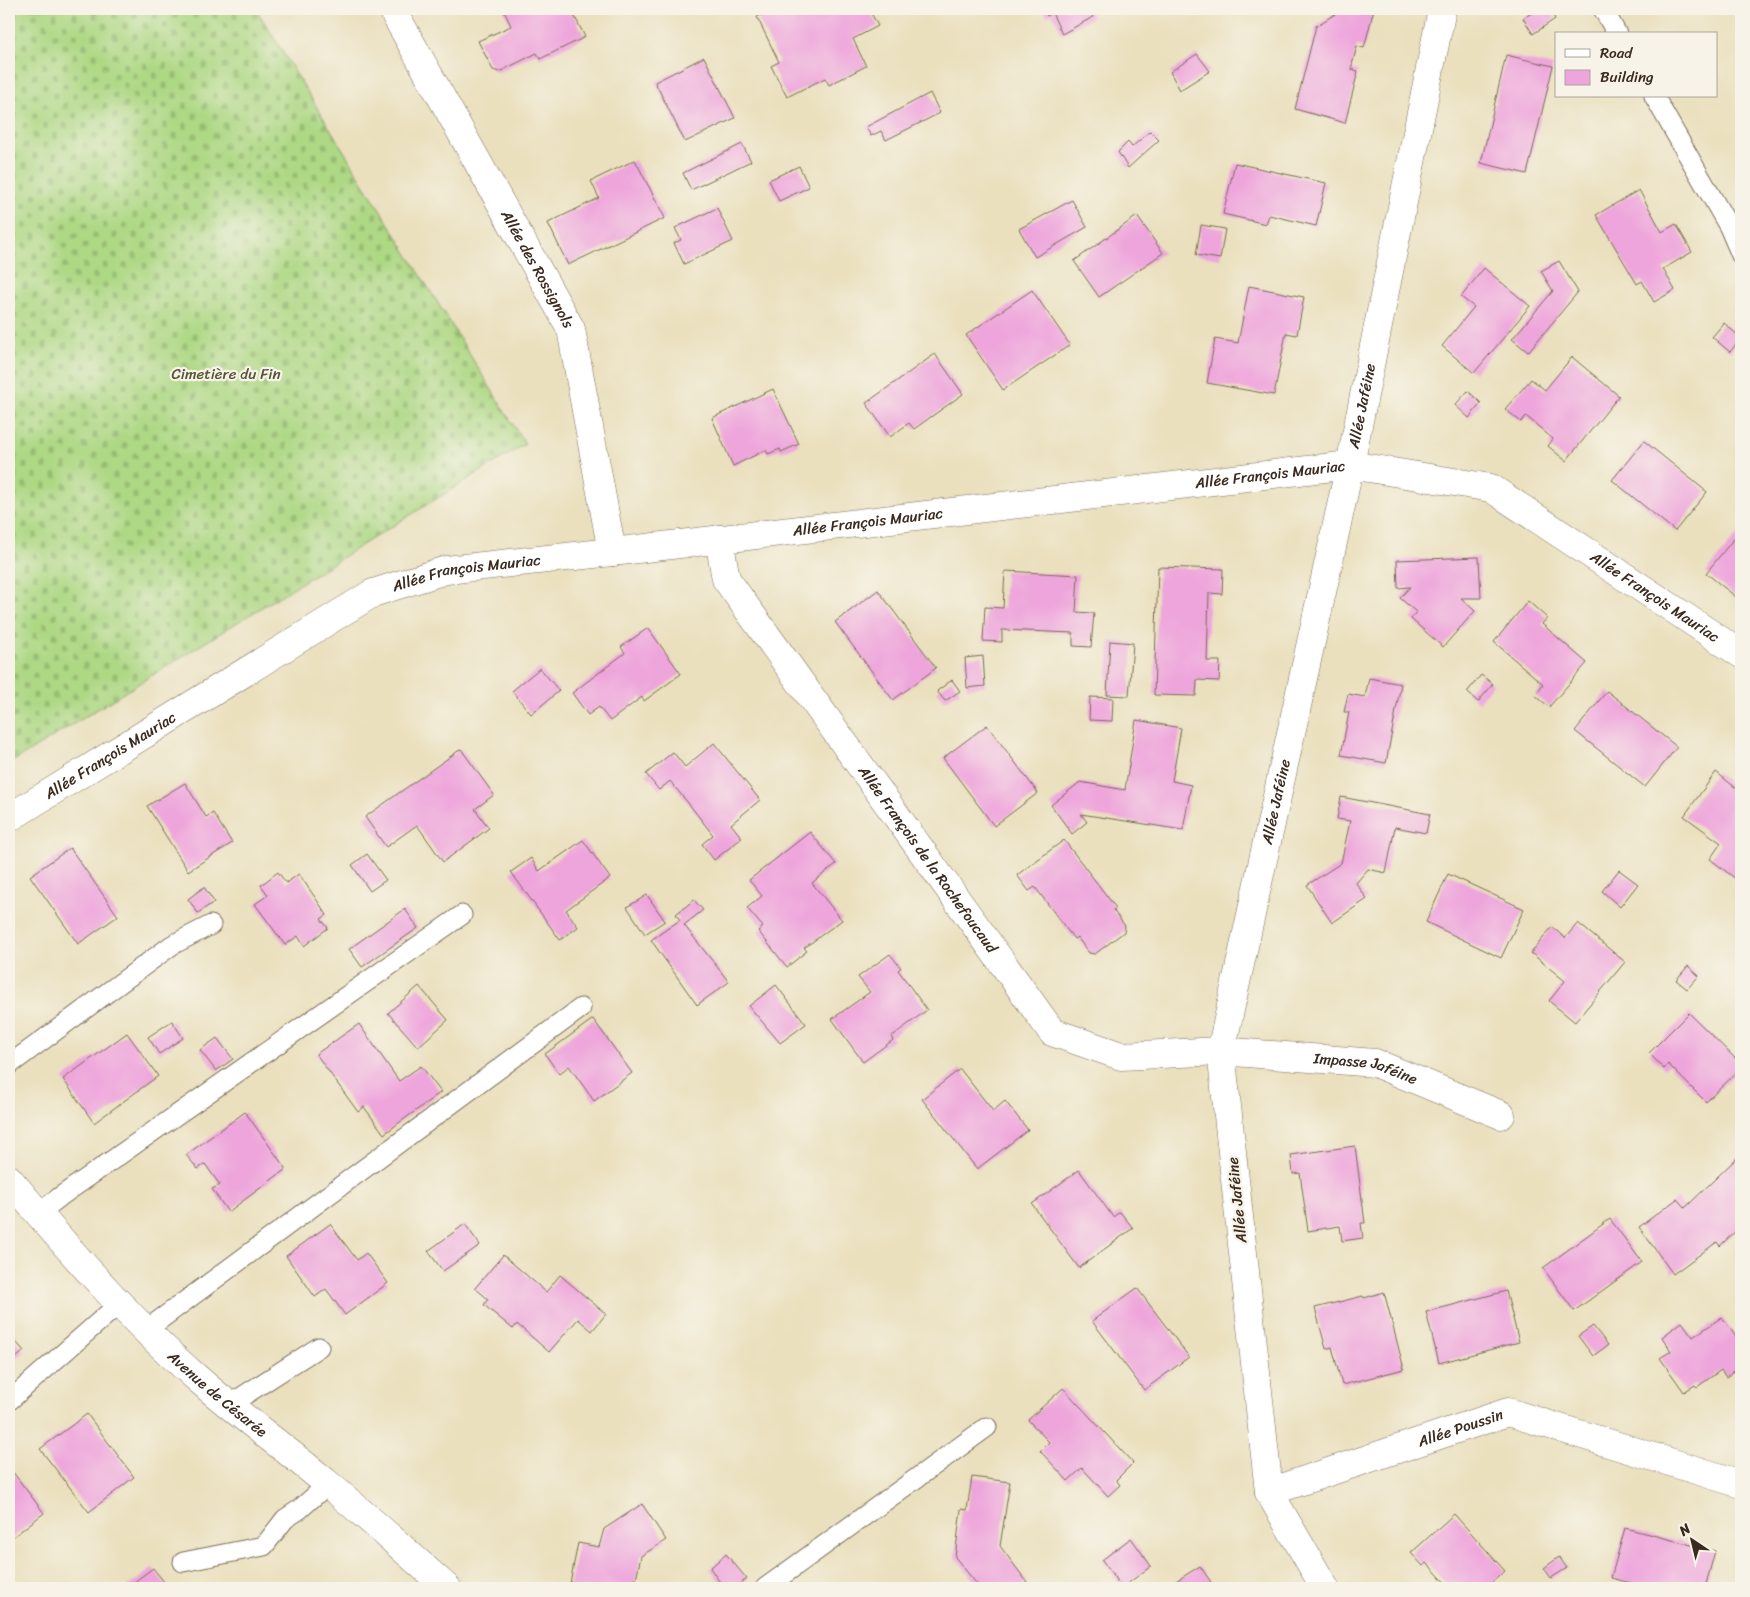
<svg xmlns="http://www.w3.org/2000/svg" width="1750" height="1597" font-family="Sriracha,sans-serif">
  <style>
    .cemetery { fill: url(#cemetery-stones); stroke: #748151 }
    .building { fill: #eea5db }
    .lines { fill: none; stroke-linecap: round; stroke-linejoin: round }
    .service-casing { stroke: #786a56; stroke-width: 21 }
    .minor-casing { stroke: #786a56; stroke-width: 29 }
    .tertiary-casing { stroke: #786a56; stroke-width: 29 }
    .service { stroke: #fff; stroke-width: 19 }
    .minor { stroke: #fff; stroke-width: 28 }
    .tertiary { stroke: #fff; stroke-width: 28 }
    .labels { text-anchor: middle; stroke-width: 4.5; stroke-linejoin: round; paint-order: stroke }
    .street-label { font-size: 15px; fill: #3b2a1e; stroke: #f7f3e8 }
    .park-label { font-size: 15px; fill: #585638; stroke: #f7f3e8 }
  </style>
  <defs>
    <pattern id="cemetery-stones" width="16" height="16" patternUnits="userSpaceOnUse" patternTransform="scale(1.25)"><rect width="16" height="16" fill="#add884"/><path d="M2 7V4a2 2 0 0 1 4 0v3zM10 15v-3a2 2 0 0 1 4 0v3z" fill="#96ba72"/></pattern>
  </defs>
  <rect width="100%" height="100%" fill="#f7f3e8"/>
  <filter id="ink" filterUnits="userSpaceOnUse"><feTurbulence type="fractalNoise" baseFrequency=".02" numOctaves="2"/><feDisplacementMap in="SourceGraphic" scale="10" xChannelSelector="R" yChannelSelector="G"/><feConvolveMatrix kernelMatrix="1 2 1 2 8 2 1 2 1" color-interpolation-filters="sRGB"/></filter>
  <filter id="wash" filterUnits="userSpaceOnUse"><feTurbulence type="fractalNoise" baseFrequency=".0096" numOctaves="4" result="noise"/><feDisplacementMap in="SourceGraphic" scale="20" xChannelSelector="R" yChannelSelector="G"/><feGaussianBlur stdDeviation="1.12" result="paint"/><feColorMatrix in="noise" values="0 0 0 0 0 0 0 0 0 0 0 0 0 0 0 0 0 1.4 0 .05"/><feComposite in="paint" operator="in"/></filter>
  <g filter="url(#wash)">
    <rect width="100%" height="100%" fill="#eae0be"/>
    <path class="cemetery" d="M9,9H256L525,444L9,764Z"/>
    <g id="blocks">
      <path class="building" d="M503,9H571L585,37L540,59L537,53L499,72L493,70L478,41L511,26Z
        M773,9H782L786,17L802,9H869L878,26L853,39L866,66L829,85L825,78L787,97L771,66L779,62L757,17Z
        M1043,9H1089L1093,17L1062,34L1052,13L1047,16Z
        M1343,9H1374L1364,48L1357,46L1351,69L1358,71L1345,123L1295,109L1316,26Z
        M1539,9H1550L1555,19L1533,34L1523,18Z
        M1197,54L1210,71L1180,90L1170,72Z
        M1506,55L1553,66L1527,174L1481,163Z
        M704,57L735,118L685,142L655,82Z
        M930,93L940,113L886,140L881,131L871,136L866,127Z
        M1150,131L1159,140L1128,168L1118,152L1128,142L1132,147Z
        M742,144L751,161L691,190L683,173Z
        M635,160L665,218L568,265L548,223L599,198L591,181Z
        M1235,163L1326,183L1316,226L1269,215L1266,224L1223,214Z
        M799,166L809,187L779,201L769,180Z
        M1639,190L1662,232L1676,224L1692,252L1663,269L1675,290L1654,302L1642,281L1637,284L1596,215Z
        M1072,200L1087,227L1035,257L1019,229Z
        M717,208L733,241L684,264L674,243L681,240L675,228Z
        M1137,216L1163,253L1099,297L1074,261Z
        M1201,225L1225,229L1220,259L1196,255Z
        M1559,261L1578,292L1528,352L1512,339L1553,291L1541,271Z
        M1484,268L1530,306L1474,373L1442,346L1474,307L1461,297Z
        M1249,286L1304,297L1297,335L1286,333L1274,395L1207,383L1215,339L1238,343Z
        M1032,290L1070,345L1003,390L966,335Z
        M1724,323L1741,338L1730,352L1712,337Z
        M935,354L963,394L914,429L909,423L890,437L866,403Z
        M1572,357L1619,396L1566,461L1548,446L1553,439L1526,416L1521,422L1505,409L1531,379L1545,390Z
        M773,389L799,444L781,452L780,449L768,454L766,450L733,466L712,418Z
        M1468,391L1481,403L1469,418L1455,405Z
        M1644,441L1707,492L1675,531L1612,480Z
        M1740,531L1741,533V601L1706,573Z
        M1479,557L1481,598H1461L1475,611L1443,647L1411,619L1416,612L1400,598L1410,587L1398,588L1397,560Z
        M1158,567L1223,569L1222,594L1209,593L1207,661H1220L1219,681L1197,680L1196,696L1154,695Z
        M1005,571L1078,575L1076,612L1094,613L1091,647L1073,646V633L1002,630V642L983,641L985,607L1003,608Z
        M878,590L936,668L893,700L835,622Z
        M1528,601L1547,618L1542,624L1587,663L1549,707L1535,695L1543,684L1494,642Z
        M648,628L681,674L644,701L642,697L610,721L599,707L588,715L572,693L625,653L621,647Z
        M1110,641L1133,643L1129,696L1107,695Z
        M983,656L985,686L967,688L965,658Z
        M540,668L559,691L531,714L512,691Z
        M1481,675L1493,684L1478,702L1467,692Z
        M1369,678L1401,684L1386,763L1341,755L1349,712H1344L1348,694L1365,697Z
        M952,680L960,691L945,701L937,691Z
        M1607,691L1677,747L1645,787L1575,731Z
        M1090,697L1113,698L1112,721L1089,720Z
        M1136,720L1181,728L1172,781L1191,785L1183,830L1081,814L1087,822L1072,834L1051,805L1080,782L1125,790Z
        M987,725L1038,793L994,826L943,758Z
        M714,743L760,800L731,824L742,838L714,860L702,844L713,835L692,808L670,781L659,790L646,774L673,752L685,767Z
        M461,749L494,795L475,809L489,828L443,862L417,825L386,847L365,817Z
        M1716,772L1741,792V883L1710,859L1721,843L1684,816Z
        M185,783L206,817L213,813L232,843L188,871L147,806Z
        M1341,797L1430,814L1426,833L1395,827L1386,873L1368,869L1356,883L1367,899L1332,923L1307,885L1341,863L1350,821L1337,819Z
        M810,832L836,864L812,883L842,920L804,948L807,951L787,967L758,931L763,927L747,908L762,896L749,880Z
        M583,840L610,878L566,910L578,927L560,940L511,872L531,858L539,871Z
        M1064,840L1116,908L1113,910L1125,926L1124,932L1095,954L1089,953L1077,937L1074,939L1035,887L1029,891L1017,875Z
        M70,848L118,916L78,944L30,876Z
        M367,854L386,880L370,891L352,865Z
        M1619,870L1638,884L1620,907L1602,891Z
        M278,872L286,883L299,874L327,915L321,919L328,928L304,946L298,936L285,945L255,904L268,895L261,885Z
        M1448,874L1524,909L1501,958L1426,922Z
        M204,887L214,902L198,913L188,899Z
        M647,895L665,921L645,934L627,907Z
        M694,900L703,910L684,925L729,982L697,1005L651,940L680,920L676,914Z
        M405,909L418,928L362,967L349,949Z
        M1578,923L1625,962L1575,1022L1549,1001L1565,981L1531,953L1552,927L1565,938Z
        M890,954L901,968L898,970L927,1010L891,1037L893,1040L863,1062L832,1019L870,992L858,977Z
        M1688,966L1699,976L1687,989L1676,980Z
        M776,985L806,1024L780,1043L749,1006Z
        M419,986L448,1020L418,1047L388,1013Z
        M1689,1013L1741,1064V1068L1706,1102L1668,1064L1664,1069L1649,1053Z
        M593,1019L632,1073L594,1101L569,1066L559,1074L545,1054Z
        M172,1021L183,1038L159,1054L148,1037Z
        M359,1024L399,1081L421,1066L441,1092L384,1134L364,1107L358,1112L316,1054Z
        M127,1033L158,1076L94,1123L63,1079Z
        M217,1038L233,1059L216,1071L200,1050Z
        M960,1069L993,1111L1005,1101L1028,1130L977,1169L922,1099Z
        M245,1112L286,1169L228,1212L212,1189L220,1185L205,1164L198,1169L186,1155Z
        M1355,1146L1365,1223H1361L1363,1238L1342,1241L1340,1226L1308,1231L1300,1173L1293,1174L1291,1155Z
        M1741,1154V1226L1720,1246L1717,1242L1673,1274L1639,1227L1677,1199L1685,1208Z
        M1079,1170L1113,1217L1120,1212L1133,1228L1079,1268L1032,1204Z
        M1610,1219L1642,1262L1574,1311L1543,1268Z
        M330,1224L357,1260L366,1253L388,1283L345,1315L326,1289L315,1297L286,1256Z
        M465,1224L480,1245L443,1271L428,1251Z
        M503,1255L546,1292L560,1275L606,1314L592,1331L578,1319L549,1352L517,1324L513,1329L484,1305L488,1299L475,1288Z
        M1137,1288L1189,1357L1144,1390L1092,1321Z
        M1506,1291L1519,1342L1439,1363L1426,1312Z
        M1384,1292L1404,1369L1342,1385L1332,1347L1326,1349L1315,1308L1363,1296L1364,1298Z
        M1722,1317L1741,1344V1366L1726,1377L1721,1370L1697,1387L1695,1385L1684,1392L1660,1358L1671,1351L1662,1337L1682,1322L1693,1337Z
        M1593,1326L1608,1345L1593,1356L1578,1336Z
        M9,1334L24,1351L9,1364Z
        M1063,1388L1133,1463L1116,1480L1120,1485L1108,1496L1082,1468L1068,1481L1040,1451L1049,1442L1028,1420Z
        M87,1414L134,1477L89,1512L40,1449Z
        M9,1467L44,1513L9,1540Z
        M972,1477L1010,1482L1000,1546L1027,1582L1019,1588H980L955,1557L961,1509L967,1510Z
        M642,1504L666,1540L641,1556L634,1588H569L578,1543L599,1547L604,1529Z
        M1454,1514L1505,1571L1485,1588H1450L1427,1563L1423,1566L1411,1553Z
        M1625,1528L1715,1551L1705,1588H1651L1611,1578Z
        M1131,1538L1151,1566L1122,1588L1102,1560Z
        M726,1554L747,1579L734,1588H724L710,1568Z
        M1559,1557L1567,1568L1551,1578L1544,1568Z
        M1200,1566L1215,1588H1165Z
        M153,1568L169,1588H126Z"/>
    </g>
  </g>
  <g filter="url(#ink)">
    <use href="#blocks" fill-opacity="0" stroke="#786a56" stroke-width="1"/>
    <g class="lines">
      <defs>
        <path id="service" d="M1603,9L1617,34
          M1654,96L1729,227L1741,255
          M9,1065L172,945L211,925
          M38,1214L61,1196L462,915
          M146,1330L581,1008
          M9,1401L120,1303
          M229,1405L319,1347
          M183,1562L264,1546L285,1519L300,1509L328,1484
          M765,1588L987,1427"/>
        <g id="minor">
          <path id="s1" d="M392,9L571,329L612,552"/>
          <path id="s2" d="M719,539L726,579L1052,1032L1121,1056L1221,1051L1375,1063L1501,1115"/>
          <path id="s3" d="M9,818L373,593L446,570L612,552L1350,465L1491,488L1741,654"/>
          <path id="s4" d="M1269,1492L1508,1412L1741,1484"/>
          <path id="s5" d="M1325,1588L1269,1492L1221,1051L1350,465L1442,9"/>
        </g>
        <g id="tertiary">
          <path id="s6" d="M9,1179C68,1249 129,1319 198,1379C240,1416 285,1448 328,1484C369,1518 408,1553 447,1588"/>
        </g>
      </defs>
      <use href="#service" class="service-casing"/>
      <use href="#minor" class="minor-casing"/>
      <use href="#tertiary" class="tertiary-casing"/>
      <use href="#service" class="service"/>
      <use href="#minor" class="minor"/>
      <use href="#tertiary" class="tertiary"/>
    </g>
  </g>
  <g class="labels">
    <g class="street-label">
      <text dy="5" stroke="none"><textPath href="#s1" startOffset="298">Allée des Rossignols</textPath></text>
      <text dy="5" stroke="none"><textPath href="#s5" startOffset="1215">Allée Jaféine</textPath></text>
      <text dy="5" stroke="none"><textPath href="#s3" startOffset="1334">Allée François Mauriac</textPath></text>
      <text dy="5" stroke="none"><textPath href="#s3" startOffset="929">Allée François Mauriac</textPath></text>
      <text dy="5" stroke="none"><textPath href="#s3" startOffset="524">Allée François Mauriac</textPath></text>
      <text dy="5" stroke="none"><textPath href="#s3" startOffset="1754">Allée François Mauriac</textPath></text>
      <text dy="5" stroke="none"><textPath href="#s3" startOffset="119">Allée François Mauriac</textPath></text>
      <text dy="5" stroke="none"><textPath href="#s5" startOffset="810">Allée Jaféine</textPath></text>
      <text dy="5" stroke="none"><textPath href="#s2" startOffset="386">Allée François de la Rochefoucaud</textPath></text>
      <text dy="5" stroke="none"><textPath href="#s2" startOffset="918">Impasse Jaféine</textPath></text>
      <text transform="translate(1237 1200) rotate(-96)" y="5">Allée Jaféine</text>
      <text dy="5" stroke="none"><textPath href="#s6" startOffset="300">Avenue de Césarée</textPath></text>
      <text dy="5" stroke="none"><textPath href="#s4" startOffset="202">Allée Poussin</textPath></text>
    </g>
    <g class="park-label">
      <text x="226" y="379">Cimetière du Fin</text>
    </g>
  </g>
  <rect width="1750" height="1597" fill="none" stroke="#f7f3e8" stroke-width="30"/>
  <rect x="1555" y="32" width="162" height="65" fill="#f7f3e8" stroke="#aca397"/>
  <rect x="1565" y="49" width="25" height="8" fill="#ffffff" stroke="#aca397"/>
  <text x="1600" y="58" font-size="15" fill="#3b2a1e">Road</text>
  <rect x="1565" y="70" width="25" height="15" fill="#eea5db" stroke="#aca397"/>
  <text x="1600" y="82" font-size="15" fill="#3b2a1e">Building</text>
  <g transform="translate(1692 1540) rotate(325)" stroke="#f7f3e8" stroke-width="4" paint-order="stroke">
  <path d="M0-4L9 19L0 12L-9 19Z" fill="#3b2a1e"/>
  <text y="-8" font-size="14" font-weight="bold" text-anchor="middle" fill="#3b2a1e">N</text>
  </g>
</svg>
